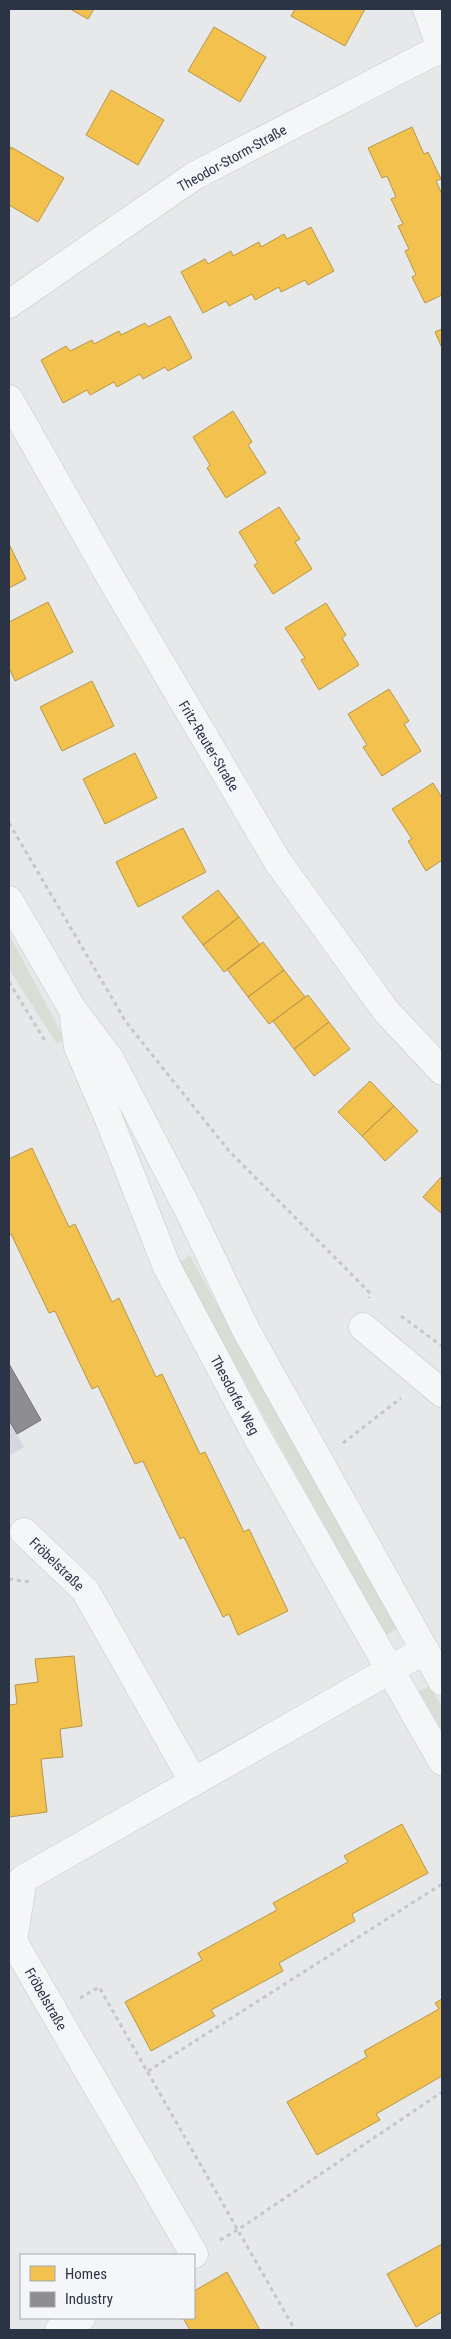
<svg xmlns="http://www.w3.org/2000/svg" width="451" height="2339" font-family="'Roboto Condensed',sans-serif">
  <style>
    .built { fill: #d4d7dd }
    .green { fill: #d6ded6 }
    .homes { fill: #f2c14e; stroke: #b6974b }
    .industry { fill: #8d8d92; stroke: #70727b }
    .lines { fill: none; stroke-linecap: round; stroke-linejoin: round }
    .minor-casing { stroke: #c4c6c8; stroke-width: 29 }
    .tertiary-casing { stroke: #c4c6c8; stroke-width: 29 }
    .path { stroke: #c5c6ca; stroke-width: 3; stroke-dasharray: 4 4; stroke-linecap: butt }
    .minor { stroke: #f5f6f7; stroke-width: 28 }
    .tertiary { stroke: #f5f6f7; stroke-width: 28 }
    .labels { text-anchor: middle; stroke-width: 5; stroke-linejoin: round; paint-order: stroke }
    .street-label { font-size: 14px; fill: #2b3445; stroke: #f4f6f9 }
  </style>
  <rect width="100%" height="100%" fill="#e6e8ea"/>
  <path class="built" d="M9,1420L24,1447L9,1456Z"/>
  <path class="green" d="M9,934L65,1040L57,1044L9,969Z
    M190,1256L397,1628L386,1635L178,1263Z
    M430,1686L442,1707V1731L419,1691Z"/>
  <path class="homes" d="M70,9H94L88,19Z
    M295,9H365L345,46L291,16Z
    M214,27L266,57L240,102L188,71Z
    M111,90L164,120L138,165L86,135Z
    M412,127L424,154L428,152L441,179L436,181L442,194V295L425,303L412,277L416,275L405,251L409,249L398,226L403,224L391,199L396,197L387,176L382,178L368,148Z
    M11,147L64,178L38,222L9,205V152Z
    M311,227L334,271L308,285L305,280L281,292L279,287L255,300L252,294L229,306L226,301L203,313L181,272L205,259L208,264L231,251L233,256L259,242L261,247L284,234L287,239Z
    M170,316L192,358L168,371L165,367L143,379L140,374L117,387L114,382L90,395L87,390L63,403L41,360L66,346L70,351L92,340L94,344L119,331L121,335L145,323L148,327Z
    M442,329V348L435,332Z
    M233,411L252,442L248,445L266,473L226,498L207,468L210,465L193,437Z
    M279,507L300,539L295,542L312,569L273,594L254,565L258,563L239,532Z
    M9,544L26,579L9,588Z
    M48,602L73,652L15,681L9,668V622Z
    M326,603L346,635L342,638L359,665L319,690L301,660L305,658L285,628Z
    M92,681L114,726L62,751L40,707Z
    M389,689L409,721L404,724L421,751L382,776L363,747L367,745L348,714Z
    M135,753L157,798L105,824L83,779Z
    M433,783L442,798V860L426,871L408,841L412,839L392,809Z
    M183,828L206,872L138,907L116,862Z
    M218,890L239,917L203,945L182,917Z
    M239,917L260,945L224,972L203,945Z
    M263,942L284,970L248,997L227,969Z
    M284,970L305,997L269,1024L248,997Z
    M308,995L329,1022L294,1049L273,1021Z
    M329,1022L350,1049L314,1076L294,1049Z
    M370,1081L394,1106L362,1136L338,1112Z
    M394,1106L418,1131L385,1161L362,1136Z
    M32,1148L69,1227L75,1224L112,1302L119,1298L156,1377L162,1374L200,1454L205,1452L244,1532L249,1529L288,1611L238,1635L229,1614L223,1617L184,1537L180,1539L143,1461L135,1464L98,1386L92,1389L55,1311L49,1313L11,1234L9,1236V1159Z
    M442,1176V1214L423,1197Z
    M74,1656L82,1726L60,1729L63,1757L41,1759L47,1812L9,1817V1705L17,1704L15,1685L38,1682L35,1659Z
    M402,1824L428,1873L352,1914L355,1921L279,1963L283,1971L211,2010L215,2016L151,2051L125,2002L202,1960L198,1953L277,1910L273,1903L348,1862L344,1856Z
    M442,1999V2076L376,2114L380,2120L317,2155L287,2102L367,2057L364,2051L439,2009L435,2003Z
    M442,2244V2312L416,2327L387,2274Z
    M227,2272L260,2330H190L183,2318H194V2291Z"/>
  <path class="industry" d="M9,1364L41,1420L17,1434L9,1420Z"/>
  <g class="lines">
    <defs>
      <path id="minor" d="M427,9L442,52
        M9,304L194,176L441,48
        M9,399L113,582L278,862L386,1011L442,1071
        M363,1327L442,1393
        M24,1532L85,1590L193,1781
        M192,2255L194,2254L13,1941L23,1879L425,1650
        M59,2330L81,2318"/>
      <path id="tertiary" d="M9,900L73,1010L110,1059L188,1209L246,1330L442,1681
        M73,1011L78,1047L108,1117L167,1267L255,1433L442,1761"/>
    </defs>
    <use href="#minor" class="minor-casing"/>
    <use href="#tertiary" class="tertiary-casing"/>
    <path class="path" d="M9,823L126,1022L229,1151L370,1293L369,1298
      M9,982L45,1041
      M401,1316L442,1346
      M343,1443L401,1398
      M9,1579L30,1582
      M80,1998L99,1987L295,2330
      M148,2071L442,1884
      M220,2240L239,2229L442,2092"/>
    <use href="#minor" class="minor"/>
    <use href="#tertiary" class="tertiary"/>
  </g>
  <g class="labels">
    <g class="street-label">
      <text transform="translate(232 158) rotate(-29)" y="5">Theodor-Storm-Straße</text>
      <text transform="translate(209 746) rotate(59)" y="5">Fritz-Reuter-Straße</text>
      <text transform="translate(235 1395) rotate(62)" y="5">Thesdorfer Weg</text>
      <text transform="translate(57 1564) rotate(44)" y="5">Fröbelstraße</text>
      <text transform="translate(46 1999) rotate(60)" y="5">Fröbelstraße</text>
    </g>
  </g>
  <rect width="451" height="2339" fill="none" stroke="#2b3445" stroke-width="20"/>
  <rect x="20" y="2254" width="175" height="65" fill="#f4f6f9" stroke="#a4a8b1"/>
  <rect x="30" y="2266" width="25" height="15" fill="#f2c14e" stroke="#a4a8b1"/>
  <text x="65" y="2279" font-size="15" fill="#2b3445">Homes</text>
  <rect x="30" y="2292" width="25" height="15" fill="#8d8d92" stroke="#a4a8b1"/>
  <text x="65" y="2304" font-size="15" fill="#2b3445">Industry</text>
</svg>
